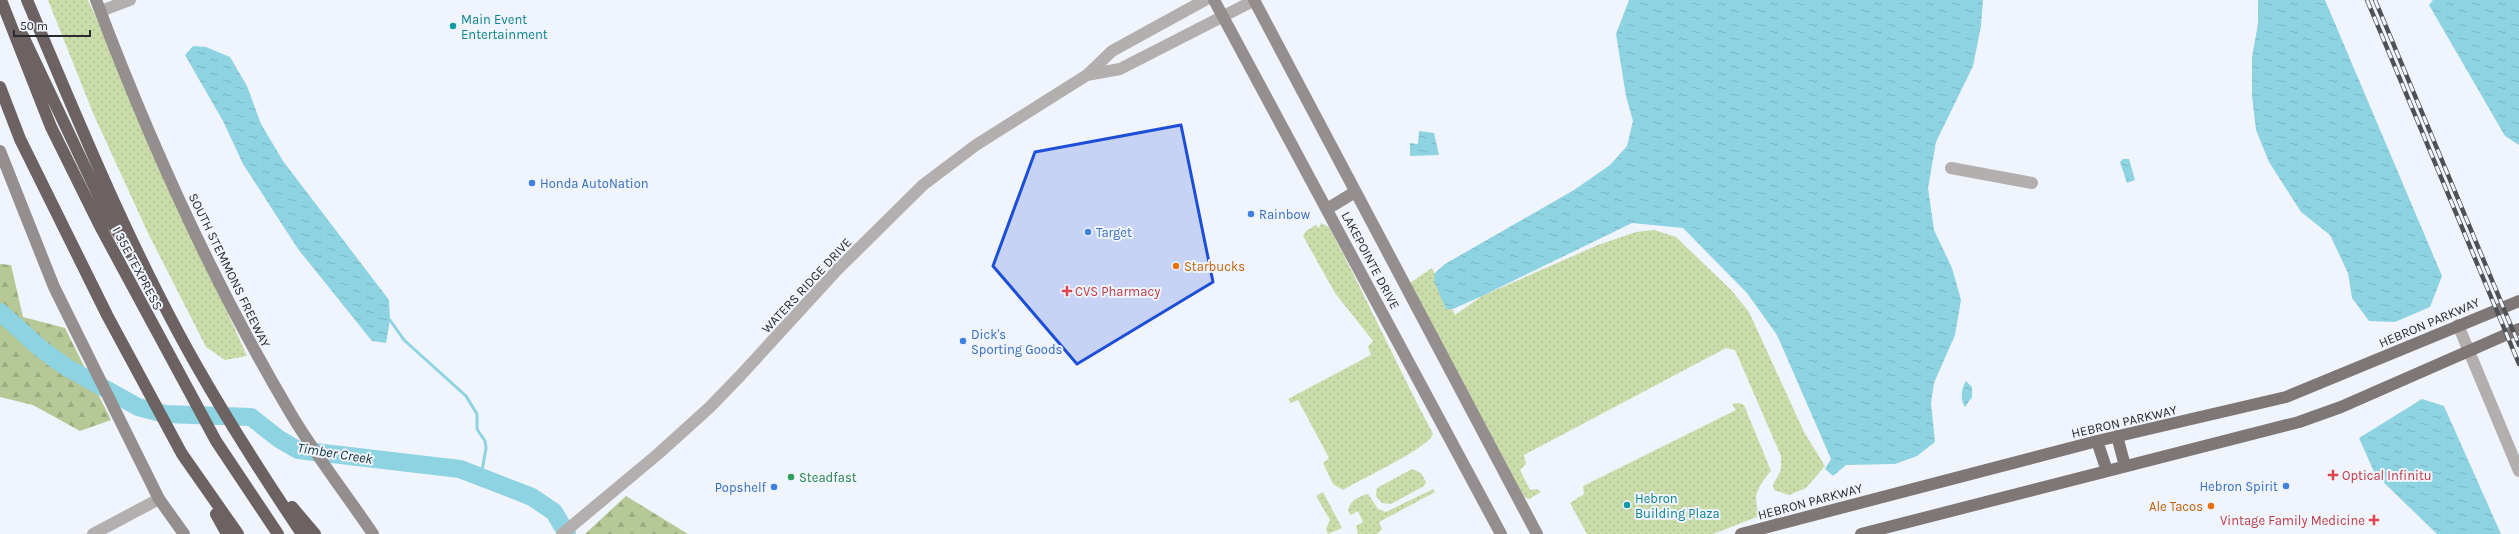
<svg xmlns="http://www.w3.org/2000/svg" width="2519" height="534" font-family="Karla,sans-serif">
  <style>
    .green { fill: url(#green-dots) }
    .forest { fill: url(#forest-firs) }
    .water { fill: url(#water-ripples) }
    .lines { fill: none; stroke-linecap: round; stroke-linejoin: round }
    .stream { stroke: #8ed3e1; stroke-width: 3 }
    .river { stroke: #8ed3e1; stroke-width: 18 }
    .minor { stroke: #b4afaf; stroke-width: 12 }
    .tertiary { stroke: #b4afaf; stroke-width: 12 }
    .secondary { stroke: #958e8e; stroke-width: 12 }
    .primary { stroke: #7f7676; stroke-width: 12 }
    .motorway { stroke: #6c6262; stroke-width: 12 }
    .rail-casing { stroke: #4f5155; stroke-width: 4.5 }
    .rail { stroke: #f0f4fd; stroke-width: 3; stroke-dasharray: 9; stroke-linecap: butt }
    .marked { fill: #1d4ed8; fill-opacity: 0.2; stroke: #1d4ed8; stroke-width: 3; stroke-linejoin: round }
    .culture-dot { fill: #0f9aa8; stroke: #f0f4fd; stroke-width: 1.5 }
    .shop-dot { fill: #3f7fe0; stroke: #f0f4fd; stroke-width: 1.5 }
    .food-dot { fill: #e8710a; stroke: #f0f4fd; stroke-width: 1.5 }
    .health-dot { fill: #e0444e; stroke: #f0f4fd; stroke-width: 1.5 }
    .leisure-dot { fill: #2e9e5b; stroke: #f0f4fd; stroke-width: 1.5 }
    .labels { text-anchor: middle; stroke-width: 4; stroke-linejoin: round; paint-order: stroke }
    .culture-label { font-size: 13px; fill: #0d838f; stroke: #f0f4fd; text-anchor: start }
    .shop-label { font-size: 13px; fill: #366cbe; stroke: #f0f4fd; text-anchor: start }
    .street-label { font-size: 13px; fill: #292a2d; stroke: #f0f4fd }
    .food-label { font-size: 13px; fill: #c56008; stroke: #f0f4fd; text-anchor: start }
    .health-label { font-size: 13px; fill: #be3a42; stroke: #f0f4fd; text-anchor: start }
    .leisure-label { font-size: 13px; fill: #27864d; stroke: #f0f4fd; text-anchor: start }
    .water-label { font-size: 14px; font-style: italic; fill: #0d3036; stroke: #f0f4fd }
  </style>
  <defs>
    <pattern id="green-dots" width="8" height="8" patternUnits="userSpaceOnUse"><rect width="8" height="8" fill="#c9dca9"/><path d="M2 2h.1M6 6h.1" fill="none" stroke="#adbd92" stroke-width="1.8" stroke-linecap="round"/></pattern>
    <pattern id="forest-firs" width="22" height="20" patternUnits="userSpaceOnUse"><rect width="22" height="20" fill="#b5c895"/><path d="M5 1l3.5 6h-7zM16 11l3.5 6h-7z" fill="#9cac81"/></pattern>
    <pattern id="water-ripples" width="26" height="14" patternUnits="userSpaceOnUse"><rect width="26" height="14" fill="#8ed3e1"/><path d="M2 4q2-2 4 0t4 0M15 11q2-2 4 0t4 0" fill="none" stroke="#7ab5c1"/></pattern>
  </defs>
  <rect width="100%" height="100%" fill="#f0f4fd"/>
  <path class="green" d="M48,0H88L247,356L225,360L206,347L147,231L93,113Z
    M1321,223L1329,227C1365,295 1397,365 1433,434C1429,448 1359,480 1343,490L1333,484L1323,463L1329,458L1298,400L1291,403L1288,399L1371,355L1368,347L1373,341L1335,293L1303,236L1306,231L1316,225L1319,228Z
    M1654,230L1676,237L1732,291L1749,312L1804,432L1825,466L1806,488L1789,495L1774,490L1773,485L1781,470V456L1735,350L1726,348L1524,455L1526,464L1520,470L1530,490L1537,489L1541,492L1529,499L1524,497L1410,283L1432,268L1455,315L1482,296L1598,245L1636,232Z
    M1739,403L1744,405L1771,471C1765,477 1756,490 1756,498C1756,505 1759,510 1757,517L1713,534H1587L1570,503L1584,494L1583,486L1736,410L1732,404Z
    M1412,469L1421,473L1426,482L1424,486L1391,504L1382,503L1376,496L1377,488Z
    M1433,489L1435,492L1379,522L1382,529L1377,534H1358L1356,526L1363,522L1358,511L1351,515L1348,511C1349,501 1359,496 1368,494L1378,509L1386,512Z
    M1323,492L1342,528L1328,534L1326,529L1330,520L1316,496Z"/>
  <path class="forest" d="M0,264L11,265L23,317L65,328L111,420L80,431L33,405L0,397Z
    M626,496L688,534H585Z"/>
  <path class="water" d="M1629,0H1983L1981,26L1973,66L1936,142L1928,188L1934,230L1952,268L1961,300L1955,335L1934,383L1931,403L1935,442L1917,456L1895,464L1846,465L1833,476L1825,469L1831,459L1777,335L1747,293L1683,228L1632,223L1482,296L1453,309H1446L1434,281L1435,273L1445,264L1574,190L1610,165L1627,146L1633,121L1626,96L1616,34Z
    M2258,0H2325L2442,276L2430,307L2395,322L2369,321L2352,298L2348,273L2330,235L2301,212L2269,162L2256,130L2252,96V57L2258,24Z
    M2433,0H2519V145L2505,136L2429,5Z
    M193,46L206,47L230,57L247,86L261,124L283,161L389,300L390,320L386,343L372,341L298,249L243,164L223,121L185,55Z
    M1419,131L1434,133L1439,155L1410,156V143L1418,144Z
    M2123,159H2129L2135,180L2127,183L2120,162Z
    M1966,381L1972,387V397L1965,407C1960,400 1961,388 1966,381Z
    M2422,399L2444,406L2501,534H2437L2375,474L2359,438Z"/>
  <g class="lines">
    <path class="stream" d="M390,320L404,340L466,396L477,414V429L485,441L486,448L481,477"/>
    <path class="river" d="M0,312L40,348L66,367L138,407L165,414L251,417L279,439L298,450L460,469L532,497L554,512L567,534"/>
    <path class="minor" d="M101,11L130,0
      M1951,168L2032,183"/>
    <path class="tertiary" d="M1087,75L1120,69L1255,0
      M2458,325L2519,471
      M93,534L159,499
      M562,534L658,454L710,407L740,376L837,270L923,185L976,145L1087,75L1112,51L1205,0"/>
    <path class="secondary" d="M96,0C150,143 213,283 291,414C316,456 346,494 373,534
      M1214,0L1501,534
      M1254,0L1537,534
      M0,151L54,287L159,499L184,534
      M1327,209L1355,192"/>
    <path class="primary" d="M2117,436L2125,466
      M2097,441L2107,471
      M1741,534L2097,441L2286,397L2519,301
      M1861,534L2299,422L2341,407L2519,329"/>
    <path class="motorway" d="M1,0L51,127L101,228L216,441L278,534
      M27,0C72,106 116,214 170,317C209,392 255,464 302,534
      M23,36L110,220L133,257
      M0,87L20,139L107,315L182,454L238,534
      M292,507L315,534
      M216,514L227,534"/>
    <defs>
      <path id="rail" d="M2367,0L2519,364
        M2375,0L2519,345"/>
    </defs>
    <use href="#rail" class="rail-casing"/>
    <use href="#rail" class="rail"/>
  </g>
  <path class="marked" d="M1181,125L1213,282L1077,364L993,266L1035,152Z"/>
  <g class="culture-dot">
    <circle cx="453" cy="26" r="4"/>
    <circle cx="1627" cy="505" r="4"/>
  </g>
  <g class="shop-dot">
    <circle cx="532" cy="183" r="4"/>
    <circle cx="1251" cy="214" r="4"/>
    <circle cx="1088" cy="232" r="4"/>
    <circle cx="963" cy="341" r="4"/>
    <circle cx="2286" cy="486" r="4"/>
    <circle cx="774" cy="487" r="4"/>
  </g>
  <g class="food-dot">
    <circle cx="1176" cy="266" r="4"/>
    <circle cx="2211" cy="506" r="4"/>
  </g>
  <g class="health-dot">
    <path d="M1065 285h4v4h4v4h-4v4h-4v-4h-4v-4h4z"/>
    <path d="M2331 469h4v4h4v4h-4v4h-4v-4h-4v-4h4z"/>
    <path d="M2372 514h4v4h4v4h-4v4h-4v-4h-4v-4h4z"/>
  </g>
  <circle class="leisure-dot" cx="791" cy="477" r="4"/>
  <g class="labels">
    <g class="culture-label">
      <text x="461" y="24">Main Event<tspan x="461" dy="15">Entertainment</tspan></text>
      <text x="1635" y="503">Hebron<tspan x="1635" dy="15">Building Plaza</tspan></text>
    </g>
    <g class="shop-label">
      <text x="540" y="188">Honda AutoNation</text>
      <text x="1259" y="219">Rainbow</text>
      <text x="1096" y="237">Target</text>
      <text x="971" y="339">Dick's<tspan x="971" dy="15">Sporting Goods</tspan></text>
      <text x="2278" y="491" text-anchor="end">Hebron Spirit</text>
      <text x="766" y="492" text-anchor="end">Popshelf</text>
    </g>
    <g class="street-label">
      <text transform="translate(1371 260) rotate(62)" y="5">LAKEPOINTE DRIVE</text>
      <text transform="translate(138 268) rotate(62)" y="5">I 35E TEXPRESS</text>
      <text transform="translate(230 270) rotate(64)" y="5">SOUTH STEMMONS FREEWAY</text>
      <text transform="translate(806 285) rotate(-47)" y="5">WATERS RIDGE DRIVE</text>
      <text transform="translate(2429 322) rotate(-23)" y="5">HEBRON PARKWAY</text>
      <text transform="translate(2124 421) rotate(-13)" y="5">HEBRON PARKWAY</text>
      <text transform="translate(1810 501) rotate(-15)" y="5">HEBRON PARKWAY</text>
    </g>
    <g class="food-label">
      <text x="1184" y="271">Starbucks</text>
      <text x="2203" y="511" text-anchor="end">Ale Tacos</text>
    </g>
    <g class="health-label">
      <text x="1075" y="296">CVS Pharmacy</text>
      <text x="2342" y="480">Optical Infinitu</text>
      <text x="2365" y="525" text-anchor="end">Vintage Family Medicine</text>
    </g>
    <g class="leisure-label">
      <text x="799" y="482">Steadfast</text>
    </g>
    <g class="water-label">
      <text transform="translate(335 453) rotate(9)" y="5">Timber Creek</text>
    </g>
  </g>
  <path d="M14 30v6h76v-6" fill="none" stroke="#292a2d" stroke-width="2"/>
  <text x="20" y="30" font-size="12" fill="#292a2d" stroke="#f0f4fd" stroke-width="3" paint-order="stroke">50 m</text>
</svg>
